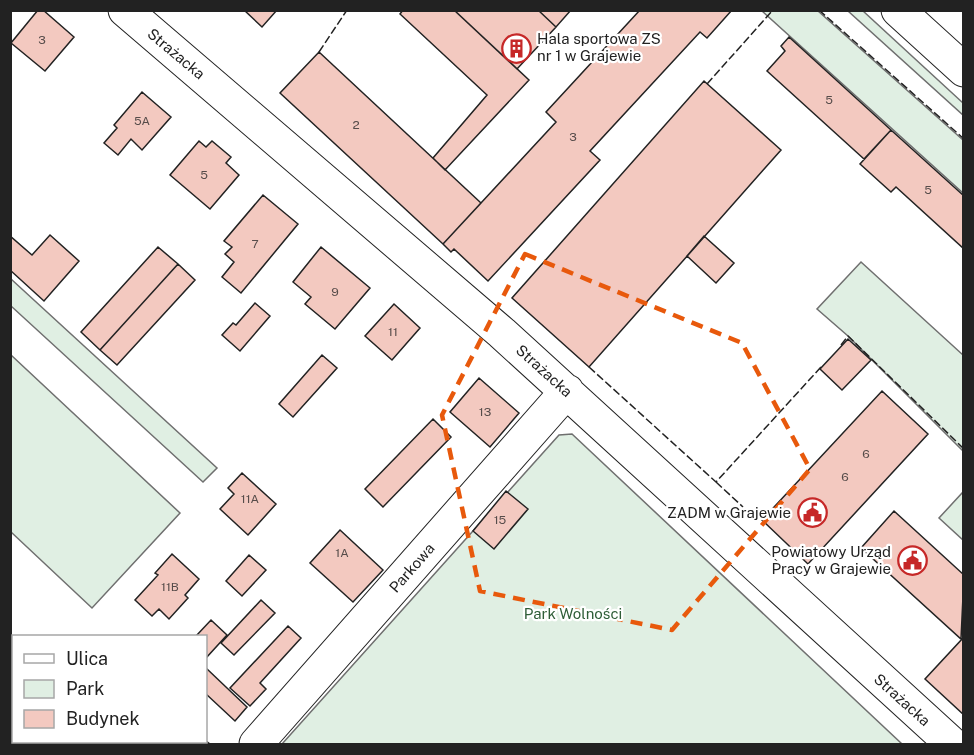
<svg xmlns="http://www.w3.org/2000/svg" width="974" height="755" font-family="'Public Sans',sans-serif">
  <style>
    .green { fill: #e0efe3; stroke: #6f6f6f; stroke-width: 1.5 }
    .building { fill: #f3c9c0; stroke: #222; stroke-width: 1.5 }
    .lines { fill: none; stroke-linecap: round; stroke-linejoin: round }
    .minor-casing { stroke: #222; stroke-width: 35 }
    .minor { stroke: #fff; stroke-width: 33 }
    .fence { stroke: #222; stroke-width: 1.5; stroke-dasharray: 8 3; stroke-linecap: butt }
    .marked { fill: none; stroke: #e8590c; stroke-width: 4.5; stroke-dasharray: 12 8; stroke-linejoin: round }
    .labels { text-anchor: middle; stroke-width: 4.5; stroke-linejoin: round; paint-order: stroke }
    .number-label { font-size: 12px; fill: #564c4a }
    .poi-label { font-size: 15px; fill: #222; stroke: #fff; text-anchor: end }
    .street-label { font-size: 15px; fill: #222; stroke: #fff }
    .park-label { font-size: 15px; fill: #2f5e38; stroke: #fff }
  </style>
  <rect width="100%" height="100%" fill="#fff"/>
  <path class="green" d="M762,11H818L963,140V193Z
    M848,11H863L963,103V115Z
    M861,262L963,355V451L848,336L817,309Z
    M11,279L217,468L203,482L11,306Z
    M11,355L180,513L92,608L11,532Z
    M572,434L902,744H282L559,435Z
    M963,492V540L939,518Z"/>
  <path class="building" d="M38,10H43L74,37L45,71L11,43Z
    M244,10H277L262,27Z
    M403,10H454L529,80L445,170L433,158L487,95L400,14Z
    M454,10H538L556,27L517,69Z
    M538,10H571L556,27Z
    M640,10H732L707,38L700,32L590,151L600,160L488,281L454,249L451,252L443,244L556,122L546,112Z
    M789,37L891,130L864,159L767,71L785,51L781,46Z
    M319,52L481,203L443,244L280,93Z
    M704,81L781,150L589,367L512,298Z
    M142,92L171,117L142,150L131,139L118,155L104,143L117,128L114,125Z
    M891,130L964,196L963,248L896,187L891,192L860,164Z
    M199,141L206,147L212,141L231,157L226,163L239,175L210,209L170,175Z
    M263,195L298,224L241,293L222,277L234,262L225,254L232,247L224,241Z
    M50,235L79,261L44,301L10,270V236L32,255Z
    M704,236L734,263L716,283L687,256Z
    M158,247L178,264L100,350L81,332Z
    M321,247L370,288L335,329L305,304L311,297L293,282Z
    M178,264L195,280L117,365L100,350Z
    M255,303L270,316L240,351L222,335L233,323L236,325Z
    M394,304L420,328L392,360L365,336Z
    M848,339L871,360L842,390L820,369Z
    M322,355L337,368L293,417L279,404Z
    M479,378L519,413L490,447L450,412Z
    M882,391L928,434L808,564L762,520Z
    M433,419L451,437L383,507L365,489Z
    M242,473L276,504L248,535L220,509L234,494L228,488Z
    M506,491L528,509L494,549L473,531Z
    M894,511L964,575L961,639L861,548Z
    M340,530L383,570L353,602L310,563Z
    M172,554L199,579L185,595L188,598L169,619L159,609L152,616L135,600L158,575L155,573Z
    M249,555L266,570L242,596L226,581Z
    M261,600L275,613L234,655L221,643Z
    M211,620L227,635L206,658V636H196Z
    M288,626L301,638L260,683L266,689L250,706L230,688Z
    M964,637V715L925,679Z
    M206,668L247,707L235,721L206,694Z
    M206,741L210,744H169L172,742Z"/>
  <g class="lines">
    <defs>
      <path id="minor" d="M125,10L502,333L952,744
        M898,10L964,70
        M256,744L567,391"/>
    </defs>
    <use href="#minor" class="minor-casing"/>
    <use href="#minor" class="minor"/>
    <path class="fence" d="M819,10L964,139
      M319,52L347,10
      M707,84L773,10
      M841,345L848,336L964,449
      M589,367L716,482L821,367
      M716,482L743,507"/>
  </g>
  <path class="marked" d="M525,254L742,343L810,469L672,630L480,591L442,415Z"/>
  <defs>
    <symbol id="building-ring" viewBox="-11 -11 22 22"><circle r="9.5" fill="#fff" stroke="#c62828" stroke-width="1.5"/><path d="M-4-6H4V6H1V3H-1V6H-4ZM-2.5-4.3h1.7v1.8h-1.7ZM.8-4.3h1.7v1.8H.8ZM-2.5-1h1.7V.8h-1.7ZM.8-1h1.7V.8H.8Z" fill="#c62828"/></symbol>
    <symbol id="civic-ring" viewBox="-11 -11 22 22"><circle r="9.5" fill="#fff" stroke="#c62828" stroke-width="1.5"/><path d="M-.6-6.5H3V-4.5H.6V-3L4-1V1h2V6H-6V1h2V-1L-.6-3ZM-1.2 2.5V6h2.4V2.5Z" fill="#c62828"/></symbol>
  </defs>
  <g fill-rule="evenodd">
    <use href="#building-ring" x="500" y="32" width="33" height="33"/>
    <use href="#civic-ring" x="796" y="496" width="33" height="33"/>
    <use href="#civic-ring" x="896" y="544" width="33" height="33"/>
  </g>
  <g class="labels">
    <g class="number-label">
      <text x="42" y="44">3</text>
      <text x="829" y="104">5</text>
      <text x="142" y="125">5A</text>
      <text x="356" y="129">2</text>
      <text x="573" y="141">3</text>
      <text x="204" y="179">5</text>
      <text x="928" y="194">5</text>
      <text x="255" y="248">7</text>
      <text x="335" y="296">9</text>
      <text x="393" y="336">11</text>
      <text x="485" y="416">13</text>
      <text x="866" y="458">6</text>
      <text x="845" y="481">6</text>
      <text x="250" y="503">11A</text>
      <text x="500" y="524">15</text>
      <text x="342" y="557">1A</text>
      <text x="170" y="591">11B</text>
    </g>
    <g class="poi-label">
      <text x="537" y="44" text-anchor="start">Hala sportowa ZS<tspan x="537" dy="17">nr 1 w Grajewie</tspan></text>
      <text x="791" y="518">ZADM w Grajewie</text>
      <text x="891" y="557">Powiatowy Urząd<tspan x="891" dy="17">Pracy w Grajewie</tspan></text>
    </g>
    <g class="street-label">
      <text transform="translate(176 54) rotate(40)" y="5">Strażacka</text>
      <text transform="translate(544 371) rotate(42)" y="5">Strażacka</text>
      <text transform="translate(412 568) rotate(-49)" y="5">Parkowa</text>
      <text transform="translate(902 700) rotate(42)" y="5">Strażacka</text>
    </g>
    <g class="park-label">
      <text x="573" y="619">Park Wolności</text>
    </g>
  </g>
  <rect width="974" height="755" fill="none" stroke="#222222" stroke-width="24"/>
  <rect x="12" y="635" width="195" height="108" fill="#ffffff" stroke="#a7a7a7" stroke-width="1.5"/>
  <rect x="24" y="654" width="30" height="9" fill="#ffffff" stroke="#a7a7a7" stroke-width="1.5"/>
  <text x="66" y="665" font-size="18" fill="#222222">Ulica</text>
  <rect x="24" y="680" width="30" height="18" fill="#e0efe3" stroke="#a7a7a7" stroke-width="1.5"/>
  <text x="66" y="695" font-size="18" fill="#222222">Park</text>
  <rect x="24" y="710" width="30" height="18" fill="#f3c9c0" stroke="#a7a7a7" stroke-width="1.5"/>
  <text x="66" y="725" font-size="18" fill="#222222">Budynek</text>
</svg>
